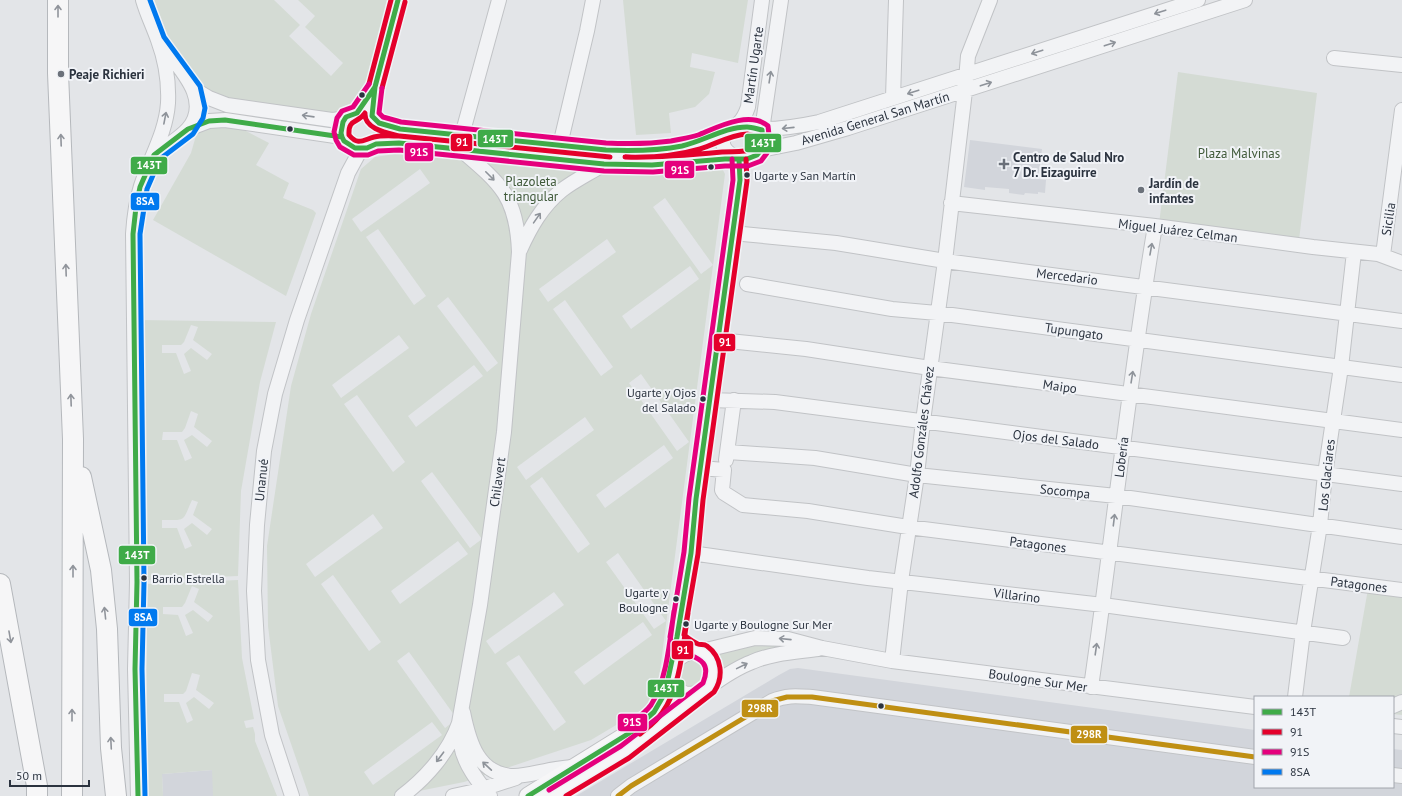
<svg xmlns="http://www.w3.org/2000/svg" width="1402" height="796" font-family="'PT Sans',sans-serif">
  <style>
    .built { fill: #d2d5db }
    .green { fill: #d4dbd4; fill-rule: evenodd }
    .lines { fill: none; stroke-linecap: round; stroke-linejoin: round }
    .minor-casing { stroke: #c1c3c6; stroke-width: 16 }
    .major-casing { stroke: #c0c2c5; stroke-width: 19 }
    .highway-casing { stroke: #b5b8bc; stroke-width: 22 }
    .minor { stroke: #f2f3f5; stroke-width: 14 }
    .major { stroke: #f6f6f7; stroke-width: 17 }
    .highway { stroke: #f6f6f7; stroke-width: 20 }
    .bus-1-casing { stroke: #f1f3f7; stroke-width: 8 }
    .bus-2-casing { stroke: #f1f3f7; stroke-width: 8 }
    .bus-3-casing { stroke: #f1f3f7; stroke-width: 8 }
    .bus-4-casing { stroke: #f1f3f7; stroke-width: 8 }
    .bus-5-casing { stroke: #f1f3f7; stroke-width: 8 }
    .bus-1 { stroke: #3fab48; stroke-width: 5 }
    .bus-2 { stroke: #e4002b; stroke-width: 5 }
    .bus-3 { stroke: #e5007d; stroke-width: 5 }
    .bus-4 { stroke: #0079ef; stroke-width: 5 }
    .bus-5 { stroke: #bf8f13; stroke-width: 5 }
    .oneway { stroke: #90949b }
    .oneway2 { stroke: #8e939a }
    .poi-dot { fill: #6b717a; stroke: #f1f3f7; stroke-width: 1.5 }
    .bus-dot { fill: #2b333f; stroke: #f1f3f7; stroke-width: 1.5 }
    .labels { text-anchor: middle; stroke-width: 4; stroke-linejoin: round; paint-order: stroke }
    .bus-label { font-size: 12px; fill: #2b333f; stroke: #f1f3f7; text-anchor: start }
    .street-label { font-size: 13px; fill: #2b333f; stroke: #f1f3f7 }
    .poi-label { font-size: 13px; font-weight: bold; fill: #2b333f; stroke: #f1f3f7; text-anchor: start }
    .park-label { font-size: 13px; fill: #405a3a; stroke: #f1f3f7 }
    .line-badge { stroke: #f1f3f7; stroke-width: 1.5 }
    .badge-label { font-size: 11px; text-anchor: middle; font-weight: bold; fill: #fff }
  </style>
  <rect width="100%" height="100%" fill="#e3e5e8"/>
  <path class="built" d="M970,140L1042,149L1038,179L1046,180L1045,193L1038,192V194L1025,193L1024,195L1009,193V189L985,187V190L964,187Z
    M798,668L1255,730V787H1393V749L1402,750V796H576L779,675L790,669Z
    M213,770V796H163L162,774Z"/>
  <path class="green" d="M148,0H274L300,25L289,36L331,76L343,63L305,27L315,16L298,0H389L369,79L362,98L350,109L334,116L228,101L204,89L188,73L163,37Z
    M623,0H748L738,63L692,53L690,67L715,72L709,94L695,107L669,113L671,133L636,135Z
    M1178,72L1317,93L1299,240L1159,224Z
    M228,125L244,130L269,143L256,165L289,183L283,198L313,210L316,213L286,296L153,220L191,153L197,132L201,128Z
    M395,154L479,161L478,160L623,170L715,166L722,168L725,174L659,678L648,706L591,740L464,782L394,796H309L278,706L268,626L267,546L291,386L311,314L361,169L375,157ZM420,169L430,183L361,232L352,219ZM665,198L713,265L701,274L653,207ZM378,229L426,296L414,305L366,237ZM607,239L616,252L548,302L539,289ZM690,266L699,279L631,329L622,316ZM448,297L498,363L487,372L437,306ZM565,300L613,367L601,376L553,309ZM399,335L409,348L341,398L332,385ZM474,365L483,376L416,427L408,416ZM641,374L689,442L677,451L629,383ZM357,395L405,462L393,472L344,404ZM585,417L594,430L526,480L517,467ZM664,445L673,458L605,508L596,495ZM432,472L482,539L470,548L421,481ZM542,477L590,544L578,553L530,486ZM373,514L383,528L315,577L306,564ZM458,541L468,554L400,604L391,591ZM618,553L666,621L654,629L606,562ZM333,575L381,642L369,651L321,584ZM554,592L564,605L495,654L486,641ZM643,622L652,635L584,685L574,672ZM409,652L457,719L445,728L397,661ZM519,655L566,722L554,731L506,663ZM432,722L442,735L373,785L364,772Z
    M139,320L276,322L260,382L241,491L238,576L148,580ZM191,325L198,327L193,340L212,354L207,360L191,348L184,354L191,371L184,374L176,353H162V345H181L184,342ZM191,411L198,414L194,427L212,441L207,447L192,435L184,440L192,458L185,461L177,440H162L163,432H182L185,428ZM192,500L198,502L193,515L212,529L207,535L192,523L184,529L192,546L185,549L177,528H162V520C187,520 182,522 192,500Z
    M238,580L242,658L254,719L244,721L246,728L253,727L255,734V741L277,796H213L212,770L162,774L163,796H146L147,584ZM192,586L199,589L194,602L213,616L208,622L193,610L185,615L193,633L186,636L178,615L163,614V607H182L185,603ZM192,673L200,675L196,690L214,703L209,709L194,697L186,703L193,720L187,723L179,702H164V694H183L186,691Z
    M1368,589L1402,593V715L1393,714V697H1349Z
    M759,641L811,646L723,673L713,653Z
    M695,658C701,661 705,666 706,672C706,677 703,680 700,682C682,694 670,675 678,666C682,662 690,660 695,658Z"/>
  <g class="lines">
    <defs>
      <path id="minor" d="M1334,58L1402,65
        M194,89L209,98L227,105L332,120C347,119 361,106 374,119C378,123 381,126 382,132
        M893,98L896,0
        M372,116L375,87L398,0
        M346,117C334,135 348,156 369,147
        M379,123L400,129L606,150C635,151 665,151 694,144C710,139 726,130 743,127C750,126 757,130 764,129C783,129 800,126 819,122L1198,0
        M188,129L209,121L225,120L342,137
        M462,135L499,0
        M762,138V130L781,0
        M376,144L399,143L604,164L652,165L725,159H747L757,155L761,150L796,143L848,128L1245,0
        M560,145L587,31L593,0
        M154,155C165,147 179,139 188,129C213,100 179,68 162,45
        M739,159C726,153 716,144 729,131C732,128 736,126 739,123C743,119 746,113 748,107L762,0
        M951,203L1155,226L1313,247L1378,254L1402,263
        M732,233L836,243L945,261L1402,321
        M520,250C530,228 542,206 562,190C575,180 590,173 604,164
        M1383,255L1402,110
        M747,284L892,309L937,313L1402,375
        M719,340L806,349L930,368L1402,430
        M710,400L775,402L1402,484
        M728,452L815,458L917,475L1116,496L1402,537
        M726,460L734,400
        M701,468L724,470L722,490L724,493L743,505L808,511L908,527L1402,590
        M691,553L868,578L1103,605L1343,638
        M702,651L755,638L788,639L822,648L892,661L1255,707
        M892,661L901,581L917,475L923,421L945,261L965,91L968,56L990,0
        M671,668L677,637L691,553L696,499L740,180L739,159
        M709,687C723,677 736,668 752,662C772,653 797,652 818,649
        M1091,687C1113,534 1129,379 1155,226
        M1295,697L1303,632L1320,525L1325,474L1341,367L1354,252
        M1393,706L1402,702
        M463,712C469,742 478,775 514,776C524,776 535,773 545,771C554,769 563,768 572,767
        M461,726C461,732 460,739 461,745C464,764 478,782 490,796
        M1393,726L1402,727
        M1393,775L1402,776
        M138,796L135,669L137,582L133,234C134,218 136,202 141,186C150,158 166,133 168,103C169,82 165,59 158,40C153,26 147,14 143,0
        M292,796L272,735L258,660L254,591L257,525L264,451L275,394L297,320L348,173L361,149
        M402,796C426,778 449,752 459,723L480,605L504,432L519,252C517,197 501,184 461,150
        M453,796L476,791L516,778
        M618,796L631,786L772,701C787,695 796,696 812,697L1255,757"/>
      <path id="major" d="M668,679C687,719 737,676 702,651C690,649 680,654 672,663
        M528,796L631,732C653,714 661,707 668,679
        M553,796L625,752L704,691"/>
      <path id="highway" d="M58,0V73L73,439L72,796
        M81,477L101,570L107,629L111,748L116,796
        M0,584L37,786V796"/>
    </defs>
    <use href="#minor" class="minor-casing"/>
    <use href="#major" class="major-casing"/>
    <use href="#highway" class="highway-casing"/>
    <use href="#minor" class="minor"/>
    <use href="#major" class="major"/>
    <use href="#highway" class="highway"/>
    <defs>
      <path id="bus-1" d="M398,0L396,8L375,87Z
        M375,87L372,116L379,123L400,129L606,150C631,151 657,151 682,146C704,141 725,127 747,127C752,127 757,129 762,130L763,144L761,150L757,155L747,159H725L652,165L604,164L399,143L376,144L367,148H355L344,141L342,137L341,133L343,122L346,117L357,113Z
        M138,796L135,669L137,582L133,234L136,207L140,187L154,155L188,129L209,121L225,120L342,137
        M528,796L631,732L654,712L665,693L677,637L691,553L696,499L740,180L739,159"/>
      <path id="bus-2" d="M369,84L391,0
        M382,88L405,2
        M365,113C364,129 387,133 399,136L610,157L400,136C392,136 382,135 374,137C363,140 358,146 349,135C348,118 358,124 365,113Z
        M747,134L755,136L756,143L753,149C743,153 733,151 722,152C690,155 658,158 625,157C650,158 676,156 700,149C716,144 730,135 747,134Z
        M640,734C647,728 656,722 662,713C681,687 683,644 688,613
        M566,796L629,758L714,692C724,677 722,657 707,646C704,644 701,645 698,644C693,642 688,638 684,635L698,554L703,500L747,181L746,159"/>
      <path id="bus-3" d="M369,84L353,107L342,111L337,118L334,132L336,140L340,147L354,155H368L378,151L399,150L604,171L653,172L725,166H748L761,161L767,153L770,144L768,126C749,110 716,128 698,135C689,138 680,139 671,141C649,144 628,144 606,143L401,122L383,117L379,113L382,88
        M630,724C638,718 646,712 651,705C667,680 670,639 674,611
        M549,790L621,746L703,683C717,649 674,661 670,637L684,552L689,498L733,180L732,159"/>
      <path id="bus-4" d="M145,796L142,669L144,582L140,234L147,189L160,159L193,134L203,118L205,108L200,86L164,37L150,0"/>
      <path id="bus-5" d="M618,796L631,786L772,701L787,697H812L1255,757"/>
    </defs>
    <use href="#bus-1" class="bus-1-casing"/>
    <use href="#bus-2" class="bus-2-casing"/>
    <use href="#bus-3" class="bus-3-casing"/>
    <use href="#bus-4" class="bus-4-casing"/>
    <use href="#bus-5" class="bus-5-casing"/>
    <use href="#bus-1" class="bus-1"/>
    <use href="#bus-2" class="bus-2"/>
    <use href="#bus-3" class="bus-3"/>
    <use href="#bus-4" class="bus-4"/>
    <use href="#bus-5" class="bus-5"/>
  </g>
  <defs><path id="oneway-shaft" d="M-6 0H5M1.5-3L5.5 0L1.5 3" fill="none" stroke-width="1.6" stroke-linecap="round" stroke-linejoin="round"/></defs>
  <g class="oneway">
    <use href="#oneway-shaft" transform="translate(58 11) rotate(-90)"/>
    <use href="#oneway-shaft" transform="translate(61 140) rotate(-92)"/>
    <use href="#oneway-shaft" transform="translate(66 270) rotate(-92)"/>
    <use href="#oneway-shaft" transform="translate(71 400) rotate(-92)"/>
    <use href="#oneway-shaft" transform="translate(73 571) rotate(-90)"/>
    <use href="#oneway-shaft" transform="translate(105 613) rotate(-96)"/>
    <use href="#oneway-shaft" transform="translate(10 637) rotate(80)"/>
    <use href="#oneway-shaft" transform="translate(72 715) rotate(-90)"/>
    <use href="#oneway-shaft" transform="translate(111 743) rotate(-93)"/>
  </g>
  <g class="oneway2">
    <use href="#oneway-shaft" transform="translate(1160 12) rotate(162)"/>
    <use href="#oneway-shaft" transform="translate(1110 44) rotate(-18)"/>
    <use href="#oneway-shaft" transform="translate(1037 52) rotate(162)"/>
    <use href="#oneway-shaft" transform="translate(770 77) rotate(-81)"/>
    <use href="#oneway-shaft" transform="translate(986 84) rotate(-18)"/>
    <use href="#oneway-shaft" transform="translate(913 92) rotate(162)"/>
    <use href="#oneway-shaft" transform="translate(308 116) rotate(-172)"/>
    <use href="#oneway-shaft" transform="translate(165 118) rotate(-79)"/>
    <use href="#oneway-shaft" transform="translate(788 128) rotate(174)"/>
    <use href="#oneway-shaft" transform="translate(490 176) rotate(45)"/>
    <use href="#oneway-shaft" transform="translate(537 218) rotate(-55)"/>
    <use href="#oneway-shaft" transform="translate(1151 249) rotate(-80)"/>
    <use href="#oneway-shaft" transform="translate(1132 377) rotate(-81)"/>
    <use href="#oneway-shaft" transform="translate(1114 520) rotate(-83)"/>
    <use href="#oneway-shaft" transform="translate(785 639) rotate(-174)"/>
    <use href="#oneway-shaft" transform="translate(1096 649) rotate(-82)"/>
    <use href="#oneway-shaft" transform="translate(742 666) rotate(-26)"/>
    <use href="#oneway-shaft" transform="translate(440 757) rotate(127)"/>
    <use href="#oneway-shaft" transform="translate(487 766) rotate(-137)"/>
  </g>
  <g class="poi-dot">
    <circle cx="61" cy="74" r="4"/>
    <path d="M1002 158h4v4h4v4h-4v4h-4v-4h-4v-4h4z"/>
    <circle cx="1141" cy="190" r="4"/>
  </g>
  <g class="bus-dot">
    <circle cx="362" cy="95" r="3.5"/>
    <circle cx="290" cy="129" r="3.5"/>
    <circle cx="711" cy="167" r="3.5"/>
    <circle cx="747" cy="175" r="3.5"/>
    <circle cx="703" cy="399" r="3.5"/>
    <circle cx="144" cy="578" r="3.5"/>
    <circle cx="676" cy="599" r="3.5"/>
    <circle cx="686" cy="624" r="3.5"/>
    <circle cx="881" cy="706" r="3.5"/>
  </g>
  <g class="labels">
    <g class="bus-label">
      <text x="754" y="180">Ugarte y San Martín</text>
      <text x="696" y="397" text-anchor="end">Ugarte y Ojos<tspan x="696" dy="15">del Salado</tspan></text>
      <text x="152" y="583">Barrio Estrella</text>
      <text x="668" y="597" text-anchor="end">Ugarte y<tspan x="668" dy="15">Boulogne</tspan></text>
      <text x="694" y="629">Ugarte y Boulogne Sur Mer</text>
    </g>
    <g class="street-label">
      <text transform="translate(753 65) rotate(-82)" y="5">Martín Ugarte</text>
      <text transform="translate(875 118) rotate(-17)" y="5">Avenida General San Martín</text>
      <text transform="translate(1388 219) rotate(-82)" y="5">Sicilia</text>
      <text transform="translate(1178 230) rotate(7)" y="5">Miguel Juárez Celman</text>
      <text transform="translate(1067 276) rotate(7)" y="5">Mercedario</text>
      <text transform="translate(1074 331) rotate(8)" y="5">Tupungato</text>
      <text transform="translate(1060 386) rotate(8)" y="5">Maipo</text>
      <text transform="translate(921 432) rotate(-83)" y="5">Adolfo Gonzáles Chávez</text>
      <text transform="translate(1056 439) rotate(7)" y="5">Ojos del Salado</text>
      <text transform="translate(1121 457) rotate(-83)" y="5">Lobería</text>
      <text transform="translate(1326 475) rotate(-84)" y="5">Los Glaciares</text>
      <text transform="translate(261 480) rotate(-84)" y="5">Unanué</text>
      <text transform="translate(497 482) rotate(-82)" y="5">Chilavert</text>
      <text transform="translate(1065 491) rotate(6)" y="5">Socompa</text>
      <text transform="translate(1038 544) rotate(7)" y="5">Patagones</text>
      <text transform="translate(1359 584) rotate(7)" y="5">Patagones</text>
      <text transform="translate(1017 595) rotate(7)" y="5">Villarino</text>
      <text transform="translate(1038 680) rotate(8)" y="5">Boulogne Sur Mer</text>
    </g>
    <g class="poi-label">
      <text x="69" y="79">Peaje Richieri</text>
      <text x="1013" y="162">Centro de Salud Nro<tspan x="1013" dy="15">7 Dr. Eizaguirre</tspan></text>
      <text x="1149" y="188">Jardín de<tspan x="1149" dy="15">infantes</tspan></text>
    </g>
    <g class="park-label">
      <text x="1239" y="158">Plaza Malvinas</text>
      <text x="531" y="186">Plazoleta<tspan x="531" dy="15">triangular</tspan></text>
    </g>
  </g>
  <g class="line-badge">
    <rect x="477" y="129" width="37" height="19" rx="4" fill="#3fab48"/>
    <rect x="450" y="133" width="23" height="19" rx="4" fill="#e4002b"/>
    <rect x="744" y="133" width="38" height="20" rx="4" fill="#3fab48"/>
    <rect x="404" y="142" width="30" height="20" rx="4" fill="#e5007d"/>
    <rect x="130" y="156" width="38" height="19" rx="4" fill="#3fab48"/>
    <rect x="664" y="160" width="31" height="19" rx="4" fill="#e5007d"/>
    <rect x="130" y="192" width="30" height="19" rx="4" fill="#0079ef"/>
    <rect x="713" y="333" width="23" height="19" rx="4" fill="#e4002b"/>
    <rect x="118" y="545" width="38" height="20" rx="4" fill="#3fab48"/>
    <rect x="128" y="608" width="30" height="19" rx="4" fill="#0079ef"/>
    <rect x="671" y="640" width="23" height="20" rx="4" fill="#e4002b"/>
    <rect x="647" y="679" width="38" height="19" rx="4" fill="#3fab48"/>
    <rect x="741" y="699" width="38" height="19" rx="4" fill="#bf8f13"/>
    <rect x="617" y="713" width="31" height="19" rx="4" fill="#e5007d"/>
    <rect x="1070" y="725" width="38" height="19" rx="4" fill="#bf8f13"/>
  </g>
  <g class="badge-label">
    <text x="495" y="143">143T</text>
    <text x="462" y="146">91</text>
    <text x="763" y="147">143T</text>
    <text x="419" y="156">91S</text>
    <text x="149" y="169">143T</text>
    <text x="680" y="174">91S</text>
    <text x="145" y="205">8SA</text>
    <text x="725" y="346">91</text>
    <text x="137" y="559">143T</text>
    <text x="143" y="621">8SA</text>
    <text x="683" y="654">91</text>
    <text x="666" y="692">143T</text>
    <text x="760" y="712">298R</text>
    <text x="632" y="726">91S</text>
    <text x="1089" y="738">298R</text>
  </g>
  <rect x="1254" y="696" width="140" height="92" fill="#f1f3f7" stroke="#a2a6ad"/>
  <rect x="1262" y="709" width="20" height="6" fill="#3fab48" stroke="#a2a6ad"/>
  <text x="1290" y="716" font-size="12" fill="#2b333f">143T</text>
  <rect x="1262" y="729" width="20" height="6" fill="#e4002b" stroke="#a2a6ad"/>
  <text x="1290" y="736" font-size="12" fill="#2b333f">91</text>
  <rect x="1262" y="749" width="20" height="6" fill="#e5007d" stroke="#a2a6ad"/>
  <text x="1290" y="756" font-size="12" fill="#2b333f">91S</text>
  <rect x="1262" y="769" width="20" height="6" fill="#0079ef" stroke="#a2a6ad"/>
  <text x="1290" y="776" font-size="12" fill="#2b333f">8SA</text>
  <path d="M10 780v6h79v-6" fill="none" stroke="#2b333f" stroke-width="2"/>
  <text x="16" y="780" font-size="12" fill="#2b333f" stroke="#f1f3f7" stroke-width="3" paint-order="stroke">50 m</text>
</svg>
